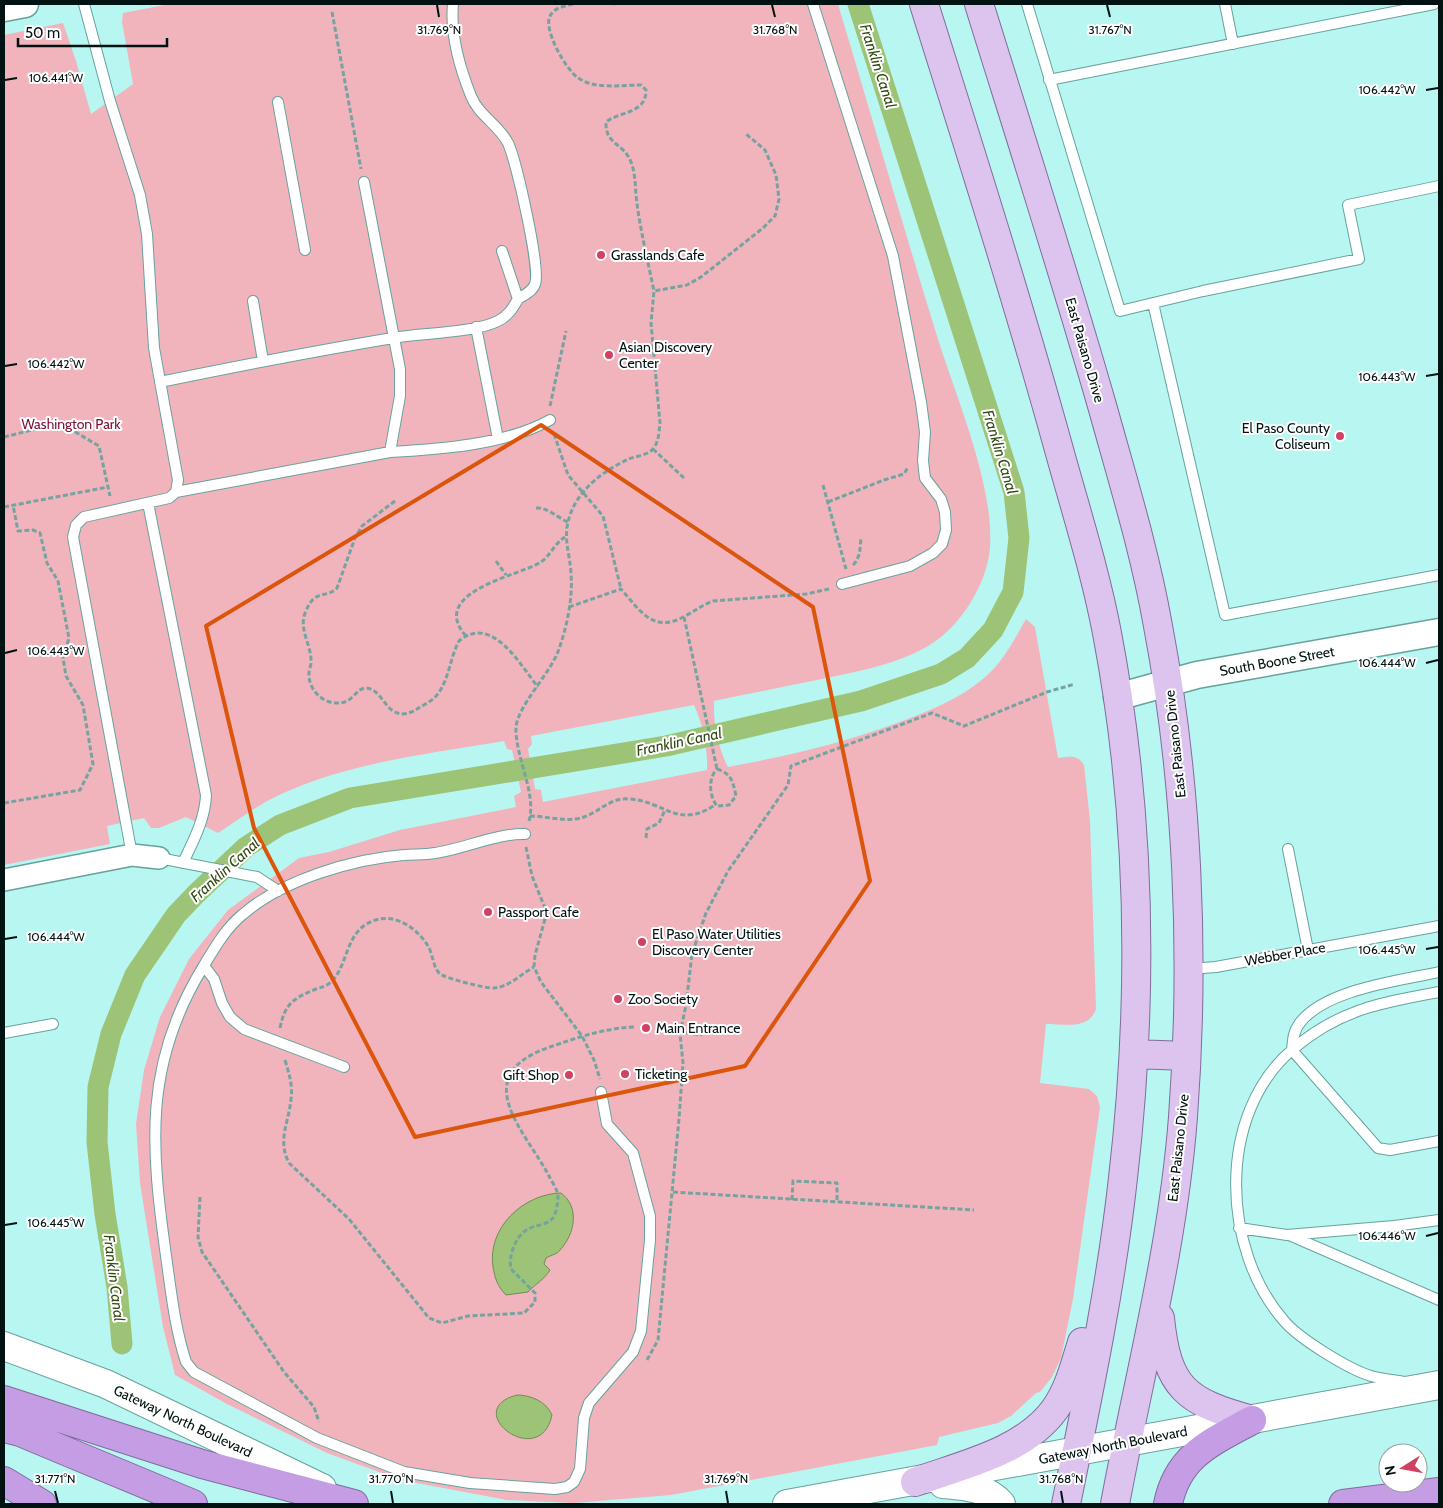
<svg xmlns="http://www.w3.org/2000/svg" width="1443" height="1508" font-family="Cabin,sans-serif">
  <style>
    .green { fill: #f2b4bc; fill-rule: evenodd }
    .water { fill: #9dc376; stroke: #6e8e58 }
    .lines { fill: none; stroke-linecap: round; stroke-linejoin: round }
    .canal { stroke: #9dc376; stroke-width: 21 }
    .service-casing { stroke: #66a29e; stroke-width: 12 }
    .minor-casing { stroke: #66a29e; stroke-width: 24 }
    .tertiary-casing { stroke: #66a29e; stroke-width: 29 }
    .secondary-casing { stroke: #66a29e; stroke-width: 30 }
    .primary-casing { stroke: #806c9a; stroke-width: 30 }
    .motorway-casing { stroke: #806c9a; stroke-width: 30 }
    .path { stroke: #75a39f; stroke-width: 3; stroke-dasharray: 5 2.5; stroke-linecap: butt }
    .service { stroke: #fff; stroke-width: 10 }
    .minor { stroke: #fff; stroke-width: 21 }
    .tertiary { stroke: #fff; stroke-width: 26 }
    .secondary { stroke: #fff; stroke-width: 28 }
    .primary { stroke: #dcc4ef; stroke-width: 28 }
    .motorway { stroke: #c59de4; stroke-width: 28 }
    .marked { fill: none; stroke: #dc550c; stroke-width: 4; stroke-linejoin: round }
    .ticks { fill: none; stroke: #001211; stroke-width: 2 }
    .poi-dot { fill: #d04164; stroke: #fff; stroke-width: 2 }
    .labels { text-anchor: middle; stroke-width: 4; stroke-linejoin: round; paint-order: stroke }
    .poi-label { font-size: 14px; fill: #001211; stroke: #fff; text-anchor: start }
    .street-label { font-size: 14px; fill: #001211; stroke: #fff }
    .park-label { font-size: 14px; fill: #7c0f32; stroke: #fff }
    .water-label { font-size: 15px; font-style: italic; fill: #314912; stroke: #fff }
    .ticks-label { font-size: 12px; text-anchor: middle; fill: #001211; stroke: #fff; stroke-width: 4; stroke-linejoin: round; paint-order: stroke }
  </style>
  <rect width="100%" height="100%" fill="#b8f6f1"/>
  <path class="green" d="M170,4H838C871,114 903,226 937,336C956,397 994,484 990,547C988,579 966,617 941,637C907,664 858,671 817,680C783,687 748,694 714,701C713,722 718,748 728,767C786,756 841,744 897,723C929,711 958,700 984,678C1003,662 1014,640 1026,619L1035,627L1058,758C1069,757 1077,754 1084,765L1090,821L1096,1009C1089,1030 1065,1024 1046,1024L1040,1083L1089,1089L1097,1096L1100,1107L1073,1299L1061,1358L1052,1377L1040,1392L1036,1393L1011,1416L998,1423L939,1437L937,1445L671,1495L574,1503L507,1500L401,1480L327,1453L227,1404L175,1375L163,1327L140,1183L136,1124L144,1070L160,1017L189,959L228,910L299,858L329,852L400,830L516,807L514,796L521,792L512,750L507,749L504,741C429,754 350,762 279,795C258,805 238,820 218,833L186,817L159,828H151L144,818L107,826L110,844L4,865V35L63,23L76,61L91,114L133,84L122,22L123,13ZM694,705C703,724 708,749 707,770L543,802L541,790L535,789L528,749L532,744L531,736Z"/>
  <path class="water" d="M561,1193C580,1207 575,1234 560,1250C558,1254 551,1255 546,1258L544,1264L550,1270C544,1280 535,1284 528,1292L506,1295C498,1287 495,1279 493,1267C487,1228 523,1194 561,1193Z
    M517,1395C530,1395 546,1401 552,1415C540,1472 459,1410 517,1395Z"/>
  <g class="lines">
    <path class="canal" d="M122,1344L117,1287L105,1214L97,1142L98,1087L111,1034L135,975L176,915L196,894L246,847L280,825L350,798L666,746L861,701L941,674L967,658L993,630L1013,592L1019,538L1014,492L858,4"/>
    <defs>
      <path id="service" d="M84,4L110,101L140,195L147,234L154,348L178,480L176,492L169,498L84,517L76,525L73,537L132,855
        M453,4C450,35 459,66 471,96C479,116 498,124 508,143C516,160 541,269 535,284C533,291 524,295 518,299
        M813,4L893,256L921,402L925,432L923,461L925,478L941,499L945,512L946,530L942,544L933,553L910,566L842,584
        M1027,4L1120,311L1203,291L1359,259L1348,205L1439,186
        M1225,4L1233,44
        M1049,80L1434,4
        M278,102L305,250
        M364,182L400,369V396L390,452
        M253,301L263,361
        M1153,303L1225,615L1439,575
        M476,327L498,439
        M160,382C238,366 315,351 393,338C422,333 474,333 498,321C508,316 513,308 518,299L502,251
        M176,492L390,452C441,449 505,445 550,420
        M148,503L206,795C205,820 193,841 183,863
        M525,834C498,833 463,849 435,853C424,855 414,854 404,855C352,859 282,880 242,915C225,929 214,949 203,967C143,1065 151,1147 166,1256C171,1291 175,1329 186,1362L194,1372L317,1438L404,1472L470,1483L555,1489L567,1487L574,1482L580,1469L584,1418L589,1403L633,1352L641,1331L650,1240V1216L633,1153L607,1124L601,1092
        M1288,849L1308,950
        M159,858L257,877L278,891
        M204,966L214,979L222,1003L230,1017L244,1029L344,1067
        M1189,969L1216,967L1439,926
        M1439,972C1400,981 1324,989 1299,1024C1293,1032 1293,1041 1292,1050L1378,1148L1390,1150L1439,1141
        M4,1033L53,1024
        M1239,1228L1287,1235L1394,1226L1439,1220
        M1289,1235L1439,1300
        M1405,1382C1394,1380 1382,1379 1371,1376C1348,1369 1300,1339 1285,1322C1221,1250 1216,1114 1293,1049C1340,1009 1381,1003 1439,992"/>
      <path id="minor" d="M4,880L132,855L159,858"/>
      <path id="tertiary" d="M4,8L25,4
        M1117,697L1197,675L1439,632"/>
      <path id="secondary" d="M4,1346L106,1384L322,1488
        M943,1484C964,1486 987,1487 1001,1504
        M787,1504L1439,1385"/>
      <path id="primary" d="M924,4C970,151 1017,298 1058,446C1075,508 1095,570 1107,633C1141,812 1144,997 1123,1178C1111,1287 1088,1396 1066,1504
        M979,4C1021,139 1064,273 1103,409C1123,481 1145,552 1158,626C1188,784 1195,957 1183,1117C1173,1248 1139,1375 1115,1504
        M1134,1054L1186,1056
        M1160,1318C1167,1388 1186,1402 1252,1420
        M915,1482C962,1465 1024,1452 1055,1409C1069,1389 1075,1365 1082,1342"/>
      <path id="motorway" d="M4,1400L202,1464L354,1504
        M4,1428L20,1432L193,1504
        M4,1481L42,1504
        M1168,1504C1178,1455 1212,1442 1252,1420
        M1343,1504L1439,1492"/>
    </defs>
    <use href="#service" class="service-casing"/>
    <use href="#minor" class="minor-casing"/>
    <use href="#tertiary" class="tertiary-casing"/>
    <use href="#secondary" class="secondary-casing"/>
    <use href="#primary" class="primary-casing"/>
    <use href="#motorway" class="motorway-casing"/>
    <path class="path" d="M573,4C564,6 554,8 550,16C543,30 566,69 577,77C593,90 621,85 641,85L646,90C646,114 620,111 606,122C605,145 624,143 631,162C636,175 635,190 637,204C641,233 648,262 654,291
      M614,4H615
      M332,12L361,169
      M550,406L566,331
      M554,434L568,475L603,516L621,589
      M4,437L60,423L99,446L110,496
      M653,449L684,478
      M823,485L846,569
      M395,501L362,526L355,538L337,588C327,599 315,588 306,611C298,628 310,642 311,659C312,664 309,669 309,673C308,686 318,699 330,702C353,708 354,688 366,688C380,689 384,707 395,712C402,716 411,713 417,709C422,706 428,703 433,699C449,685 449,659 459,641C492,613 521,666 538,687
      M828,502L884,480L904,474L908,467
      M4,507L108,487
      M536,508C547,507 558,518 568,522
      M496,561L506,575
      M853,565C861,557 860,547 861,537
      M569,607L621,589C639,609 653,635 685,616C695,611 702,605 713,601L806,594L829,589
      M684,617L717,769
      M466,636C427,592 519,576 541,562C551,555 554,544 565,537
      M717,769C732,774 733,782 736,796L729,805L717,806C709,796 708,778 717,769Z
      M4,803L80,790L93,764L83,705L66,676L63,658L69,638L58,581L47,563L40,533L33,530L18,531L13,505
      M530,816C547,816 567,823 584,817C599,812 611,797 629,799C665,801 677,830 715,805
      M529,821C537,794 515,756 516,728C517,706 551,673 559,649C567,626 573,598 571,574C570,552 562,538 570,515C579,489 604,470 629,459C636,456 648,455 653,449C659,442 659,431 660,423L651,323L654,291L687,285L701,277L763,228L775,216L779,199L776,175L765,150L746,134
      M646,838L647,829L659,823L665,810
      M526,847L532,876L545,908V919L535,955L534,967L541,982L582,1036L594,1060L600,1079
      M280,1028C285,1003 294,998 316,989C322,987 328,986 333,980C347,964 346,938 365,925C389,909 415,925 428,946C433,954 433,968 440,974C445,978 487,989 494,988C509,987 521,974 534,967
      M656,1029L702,1035
      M285,1060C289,1074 293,1085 291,1099C289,1122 277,1140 289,1163L349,1219L429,1318L442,1323L468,1316L524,1313L535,1302V1293L511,1269C508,1256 516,1235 528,1229C535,1225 547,1225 552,1219C556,1215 558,1203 558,1197C558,1190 552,1182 549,1176C526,1132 467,1077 547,1048C576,1038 604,1028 635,1027
      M673,1192L974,1210
      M200,1197L198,1237L202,1252L284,1372L314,1407L319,1422
      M792,1200L793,1181L837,1183V1202
      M647,1360L658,1340L679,1119L683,1063L680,1034L686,1005L692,954L706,913L728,871L788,785L791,766L932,713L964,726L1047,692L1075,684"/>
    <use href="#service" class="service"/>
    <use href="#minor" class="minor"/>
    <use href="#tertiary" class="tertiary"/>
    <use href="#secondary" class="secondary"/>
    <use href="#primary" class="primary"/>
    <use href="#motorway" class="motorway"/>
  </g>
  <path class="marked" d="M541,425L813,607L870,881L745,1066L415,1137L254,828L206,626Z"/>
  <path class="ticks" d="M437,5L439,17M772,5L775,17M1107,5L1110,17M5,80L17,78M1426,90L1438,88M5,366L17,364M1426,376L1438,374M5,653L17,650M1426,663L1438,660M5,939L17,937M1426,949L1438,947M5,1225L17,1223M1426,1236L1438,1233M55,1491L58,1503M391,1491L393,1503M726,1491L728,1503M1061,1491L1063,1503"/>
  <g class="poi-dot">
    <circle cx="601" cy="255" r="5"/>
    <circle cx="609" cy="355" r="5"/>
    <circle cx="1340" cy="436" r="5"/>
    <circle cx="488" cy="912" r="5"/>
    <circle cx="642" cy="942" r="5"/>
    <circle cx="618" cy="999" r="5"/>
    <circle cx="646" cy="1028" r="5"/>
    <circle cx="625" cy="1074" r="5"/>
    <circle cx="569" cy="1075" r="5"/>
  </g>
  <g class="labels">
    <g class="poi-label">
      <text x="611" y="260">Grasslands Cafe</text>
      <text x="619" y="352">Asian Discovery<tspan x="619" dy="16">Center</tspan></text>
      <text x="1330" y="433" text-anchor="end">El Paso County<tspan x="1330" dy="16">Coliseum</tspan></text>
      <text x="498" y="917">Passport Cafe</text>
      <text x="652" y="939">El Paso Water Utilities<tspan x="652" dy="16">Discovery Center</tspan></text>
      <text x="628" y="1004">Zoo Society</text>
      <text x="656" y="1033">Main Entrance</text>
      <text x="635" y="1079">Ticketing</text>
      <text x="559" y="1080" text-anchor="end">Gift Shop</text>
    </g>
    <g class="street-label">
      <text transform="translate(1085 350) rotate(74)" y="5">East Paisano Drive</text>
      <text transform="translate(1277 661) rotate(-10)" y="5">South Boone Street</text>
      <text transform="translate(1175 744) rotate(-96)" y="5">East Paisano Drive</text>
      <text transform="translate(1285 954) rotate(-10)" y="5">Webber Place</text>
      <text transform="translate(1178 1148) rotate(-84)" y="5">East Paisano Drive</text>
      <text transform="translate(183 1421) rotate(25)" y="5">Gateway North Boulevard</text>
      <text transform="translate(1113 1445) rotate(-11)" y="5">Gateway North Boulevard</text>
    </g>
    <g class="park-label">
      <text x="71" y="429">Washington Park</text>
    </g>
    <g class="water-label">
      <text transform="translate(878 66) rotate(72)" y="5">Franklin Canal</text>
      <text transform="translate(1000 452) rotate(73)" y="5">Franklin Canal</text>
      <text transform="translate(679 742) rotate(-12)" y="5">Franklin Canal</text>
      <text transform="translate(225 870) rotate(-42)" y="5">Franklin Canal</text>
      <text transform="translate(114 1278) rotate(83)" y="5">Franklin Canal</text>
    </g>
  </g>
  <g class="ticks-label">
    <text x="439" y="34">31.769°N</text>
    <text x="775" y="34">31.768°N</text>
    <text x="1110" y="34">31.767°N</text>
    <text x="56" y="82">106.441°W</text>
    <text x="1387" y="94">106.442°W</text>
    <text x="56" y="368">106.442°W</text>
    <text x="1387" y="381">106.443°W</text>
    <text x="56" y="655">106.443°W</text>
    <text x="1387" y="667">106.444°W</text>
    <text x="56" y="941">106.444°W</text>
    <text x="1387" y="954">106.445°W</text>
    <text x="56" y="1227">106.445°W</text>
    <text x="1387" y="1240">106.446°W</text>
    <text x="55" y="1483">31.771°N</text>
    <text x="391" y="1483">31.770°N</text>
    <text x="726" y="1483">31.769°N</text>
    <text x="1061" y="1483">31.768°N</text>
  </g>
  <rect width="1443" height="1508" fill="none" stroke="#001211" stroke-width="10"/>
  <g transform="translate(1403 1468) rotate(259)"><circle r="24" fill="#ffffff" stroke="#99a0a0"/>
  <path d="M0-4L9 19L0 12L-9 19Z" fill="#d04164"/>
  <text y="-8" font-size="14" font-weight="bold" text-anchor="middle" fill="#001211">N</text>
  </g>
  <path d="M18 38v8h149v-8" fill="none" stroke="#001211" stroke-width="2.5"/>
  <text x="25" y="38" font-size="15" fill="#001211" stroke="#ffffff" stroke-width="4" paint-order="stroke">50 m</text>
</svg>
